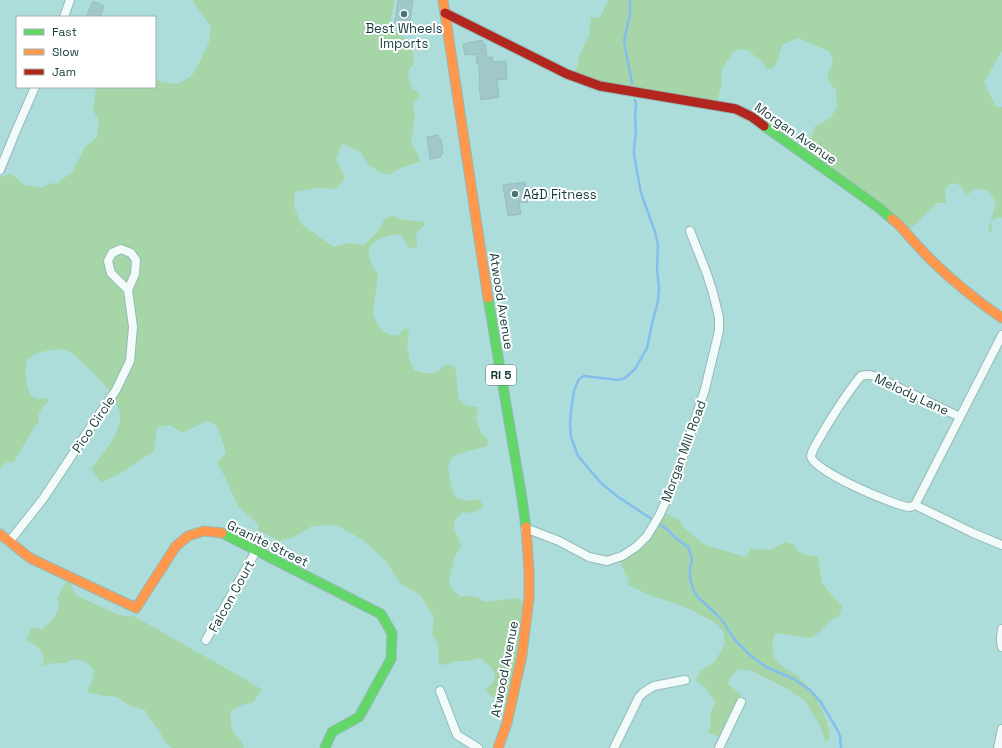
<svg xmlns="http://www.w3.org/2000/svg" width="1002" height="748" font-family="'Space Grotesk',sans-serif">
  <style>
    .green { fill: #a6d6a7 }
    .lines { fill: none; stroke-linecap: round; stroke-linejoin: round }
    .stream { stroke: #83beee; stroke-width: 2.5 }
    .building { fill: #a0c7c9; stroke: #97bdc0 }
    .street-casing { stroke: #93bab8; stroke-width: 10 }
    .fast-casing { stroke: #93bab8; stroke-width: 11 }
    .slow-casing { stroke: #93bab8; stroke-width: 11 }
    .jam-casing { stroke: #93bab8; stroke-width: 11 }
    .street { stroke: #f3fafa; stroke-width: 8 }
    .fast { stroke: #63d668; stroke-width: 9 }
    .slow { stroke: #ff974d; stroke-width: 9 }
    .jam { stroke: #b3261e; stroke-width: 9 }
    .poi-dot { fill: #497472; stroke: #fff; stroke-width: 1.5 }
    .labels { text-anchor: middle; stroke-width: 4; stroke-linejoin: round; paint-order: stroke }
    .shield { fill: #fff; stroke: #5a7674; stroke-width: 1 }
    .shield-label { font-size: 12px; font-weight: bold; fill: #143b39 }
    .poi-label { font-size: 13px; fill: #143b39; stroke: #fff }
    .street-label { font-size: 13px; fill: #143b39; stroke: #fff }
  </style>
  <rect width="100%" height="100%" fill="#acdddb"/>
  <path class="green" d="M192,0H395L389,27L413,44L414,65L410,67L408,74L412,89L419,93V97L413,103L415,117L411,143L418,154L420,162L403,167L389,175L379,172L369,165L360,152L342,143L336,159L345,178L336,189L316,188L295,192L294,207L301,224L334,247L348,243L364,245L376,233L385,219L393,215L398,219L424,222L425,226H423L416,234L417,247L409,249C403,233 397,232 382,238C377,240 372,242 370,247C366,255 373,268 378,274L373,314L377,324L383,331L391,335H398L406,328L409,332L407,345L410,361L414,370C429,375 434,375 446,364L453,366L456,370L458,398L467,406L478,407L476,418L481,433L488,439L487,446L458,454L451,458L448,467L453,494L457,498L467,501L479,499L484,507L477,510L473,513L463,512L455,520L453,529L459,538L461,548L455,555L449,582L451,588L460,596L477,597L484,602L518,598L528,606L510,701L492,697L486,690C488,687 493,683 494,679C497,670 486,662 480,658L468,661H456L448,664L439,665L438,644L432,634L434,617L420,595L400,583L385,560L363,540L337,525L312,526L292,538L279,541L258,530V524L238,506L225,477L217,463L226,452L217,426L207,421L182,433L170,425L157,427L154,451L121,473L102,482L99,480L91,469C103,453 121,435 120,414C120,409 111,394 108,389C102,382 74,352 66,350C59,348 43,351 36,354C33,355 28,359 27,361C24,368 26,392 32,396C37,400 42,399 47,398L50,400C44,406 37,411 39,421L35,426L14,462L5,463L0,469V177L11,174L21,182L25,185L42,188L50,183L56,184L72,172L85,147L97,137L99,121L93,110L96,87H155V78L162,82L178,84L191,76L195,71L209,42L211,27Z
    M608,0H1002V51L984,82L996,107H1002V218L998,217L994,219L991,223L992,232L988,231L996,203C989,190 989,190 974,189L966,196L961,186L954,183L949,185L945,190L946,203H937L907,232L802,151L812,136L815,126L830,118L837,108L836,91L827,78L833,61L830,52L798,38L782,45L778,60L773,68L766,69L763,62L747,50L740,49L733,52L722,69L721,76L722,82L717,103L600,86L575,74L580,54L589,36L591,17L600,18Z
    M662,511L679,520L685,529L705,545L746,557L750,550V547L754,550L761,549L770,550L785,542L795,545L797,551L807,555L818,557L822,583L830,593L842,606L839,616L830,621L817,634L810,638L775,633L772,646L774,657L782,666L798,676L814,693L827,721L830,737L826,743L820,726L806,702L788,689L752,671L738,669L730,678L728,684L740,694L743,700L724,738L708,733L711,722L710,716L715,701L705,687L696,681L700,671L714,662L720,653L725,644L724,633L718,625L712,621L691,610L672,602L651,596L628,585L629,580L625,574L619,559L636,548Z
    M69,576L74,593L77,596L117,614L129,617L132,615L252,683L262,690L253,702L239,706L230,712L232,730L241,741L244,748H172L165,743L159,730L150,720L145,710L130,706L117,697L104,696L87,692L93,678L94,670L85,661L73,659L66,663H54L43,666C46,650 39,649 27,640L31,628L42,629C49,624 59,614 59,605C59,603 57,600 57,599Z"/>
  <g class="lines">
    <path class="stream" d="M630,0V14L624,41L625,47L632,83
      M635,100L636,104L635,117L636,131L634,149V155L641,193L655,232L658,245L657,269L659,288L658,301L652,324L647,348L635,369L625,378L618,380L584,376L579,379L574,391L571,411L570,425L571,437L578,456L601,483L618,497L623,500L668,530L678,540L688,547L691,555L692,561L690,567V579L694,591L697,596L717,615L725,624L728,630L736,641L750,655L766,667L794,679L810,690L820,701L837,729L840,736L841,748"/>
  </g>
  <path class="building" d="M398,0H413L409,30L394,28Z
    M93,1L104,6L100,17H86Z
    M482,40L483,44H485L487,58L492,57L493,62L506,61L507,79L497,80L499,97L481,100L479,86H480L479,64H477L476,54L472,55V54L465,55L463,44Z
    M438,135L439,140L441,139L443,153L441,154V157L430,159L427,137Z
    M525,182L528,202L519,203L521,214L508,216L503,185Z"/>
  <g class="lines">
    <defs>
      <path id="street" d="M64,17L70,0
        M0,170L15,133L35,87
        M960,417L879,378C872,375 868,374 861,376C847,393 835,412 823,432C820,438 812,449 811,456C811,470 895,506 909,507C912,507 913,506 915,505L973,533L1002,545
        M915,505L1002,335
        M525,528L559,541L589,557L607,561L622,556L636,547L647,536L659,516L666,501L683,457L705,389L719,331V317L713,293L707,274L690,231
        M9,542L43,499L96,419L116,390L130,361L133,327L128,290L135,274L136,260L131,253L121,249L112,253L108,261L111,273L128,290
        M1002,629C1001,635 1000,642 1002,647
        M206,640L256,551
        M440,691L457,735L478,748
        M614,748L639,697L644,692L654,686L685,680
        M719,748L741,702
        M998,748L1002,729"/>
      <path id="fast" d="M764,126L878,207L892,219
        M488,298L521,492L526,527
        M222,533L381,614L392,633L391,659L359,717L332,732L325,748"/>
      <path id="slow" d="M443,0L488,298
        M892,219L898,224C909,236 920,249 932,261C954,282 977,301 1002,318
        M0,534L30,558L136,608L176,546L188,536L204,531L222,533
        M498,748L507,723L522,655L529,597V571L526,527"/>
      <path id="jam" d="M445,13L567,74L600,86L736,109L752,117L764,126"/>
    </defs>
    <use href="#street" class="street-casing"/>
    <use href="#fast" class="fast-casing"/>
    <use href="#slow" class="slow-casing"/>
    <use href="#jam" class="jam-casing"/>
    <use href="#street" class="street"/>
    <use href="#fast" class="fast"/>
    <use href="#slow" class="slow"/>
    <use href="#jam" class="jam"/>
  </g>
  <g class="poi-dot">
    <circle cx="404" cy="14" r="4"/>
    <circle cx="515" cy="194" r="4"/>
  </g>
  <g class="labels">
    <rect class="shield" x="486" y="365" width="30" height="20" rx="3"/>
    <g class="shield-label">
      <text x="501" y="379">RI 5</text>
    </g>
    <g class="poi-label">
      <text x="404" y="33">Best Wheels<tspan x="404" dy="15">Imports</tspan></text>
      <text x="523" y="199" text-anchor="start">A&amp;D Fitness</text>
    </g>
    <g class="street-label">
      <text transform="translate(796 133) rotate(35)" y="5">Morgan Avenue</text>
      <text transform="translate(502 301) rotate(81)" y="5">Atwood Avenue</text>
      <text transform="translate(912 394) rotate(25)" y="5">Melody Lane</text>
      <text transform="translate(93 424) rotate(-56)" y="5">Pico Circle</text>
      <text transform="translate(683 451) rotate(-70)" y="5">Morgan Mill Road</text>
      <text transform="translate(268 543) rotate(26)" y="5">Granite Street</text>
      <text transform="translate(231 596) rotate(-61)" y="5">Falcon Court</text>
      <text transform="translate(504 669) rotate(-79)" y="5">Atwood Avenue</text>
    </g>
  </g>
  <rect x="16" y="16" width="140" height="72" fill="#ffffff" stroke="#a1b1b0"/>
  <rect x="24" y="29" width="20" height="6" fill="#63d668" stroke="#a1b1b0"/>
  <text x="52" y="36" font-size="12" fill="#143b39">Fast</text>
  <rect x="24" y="49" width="20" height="6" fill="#ff974d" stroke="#a1b1b0"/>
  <text x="52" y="56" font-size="12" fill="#143b39">Slow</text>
  <rect x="24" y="69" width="20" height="6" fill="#b3261e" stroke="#a1b1b0"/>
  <text x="52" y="76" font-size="12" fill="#143b39">Jam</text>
</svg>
